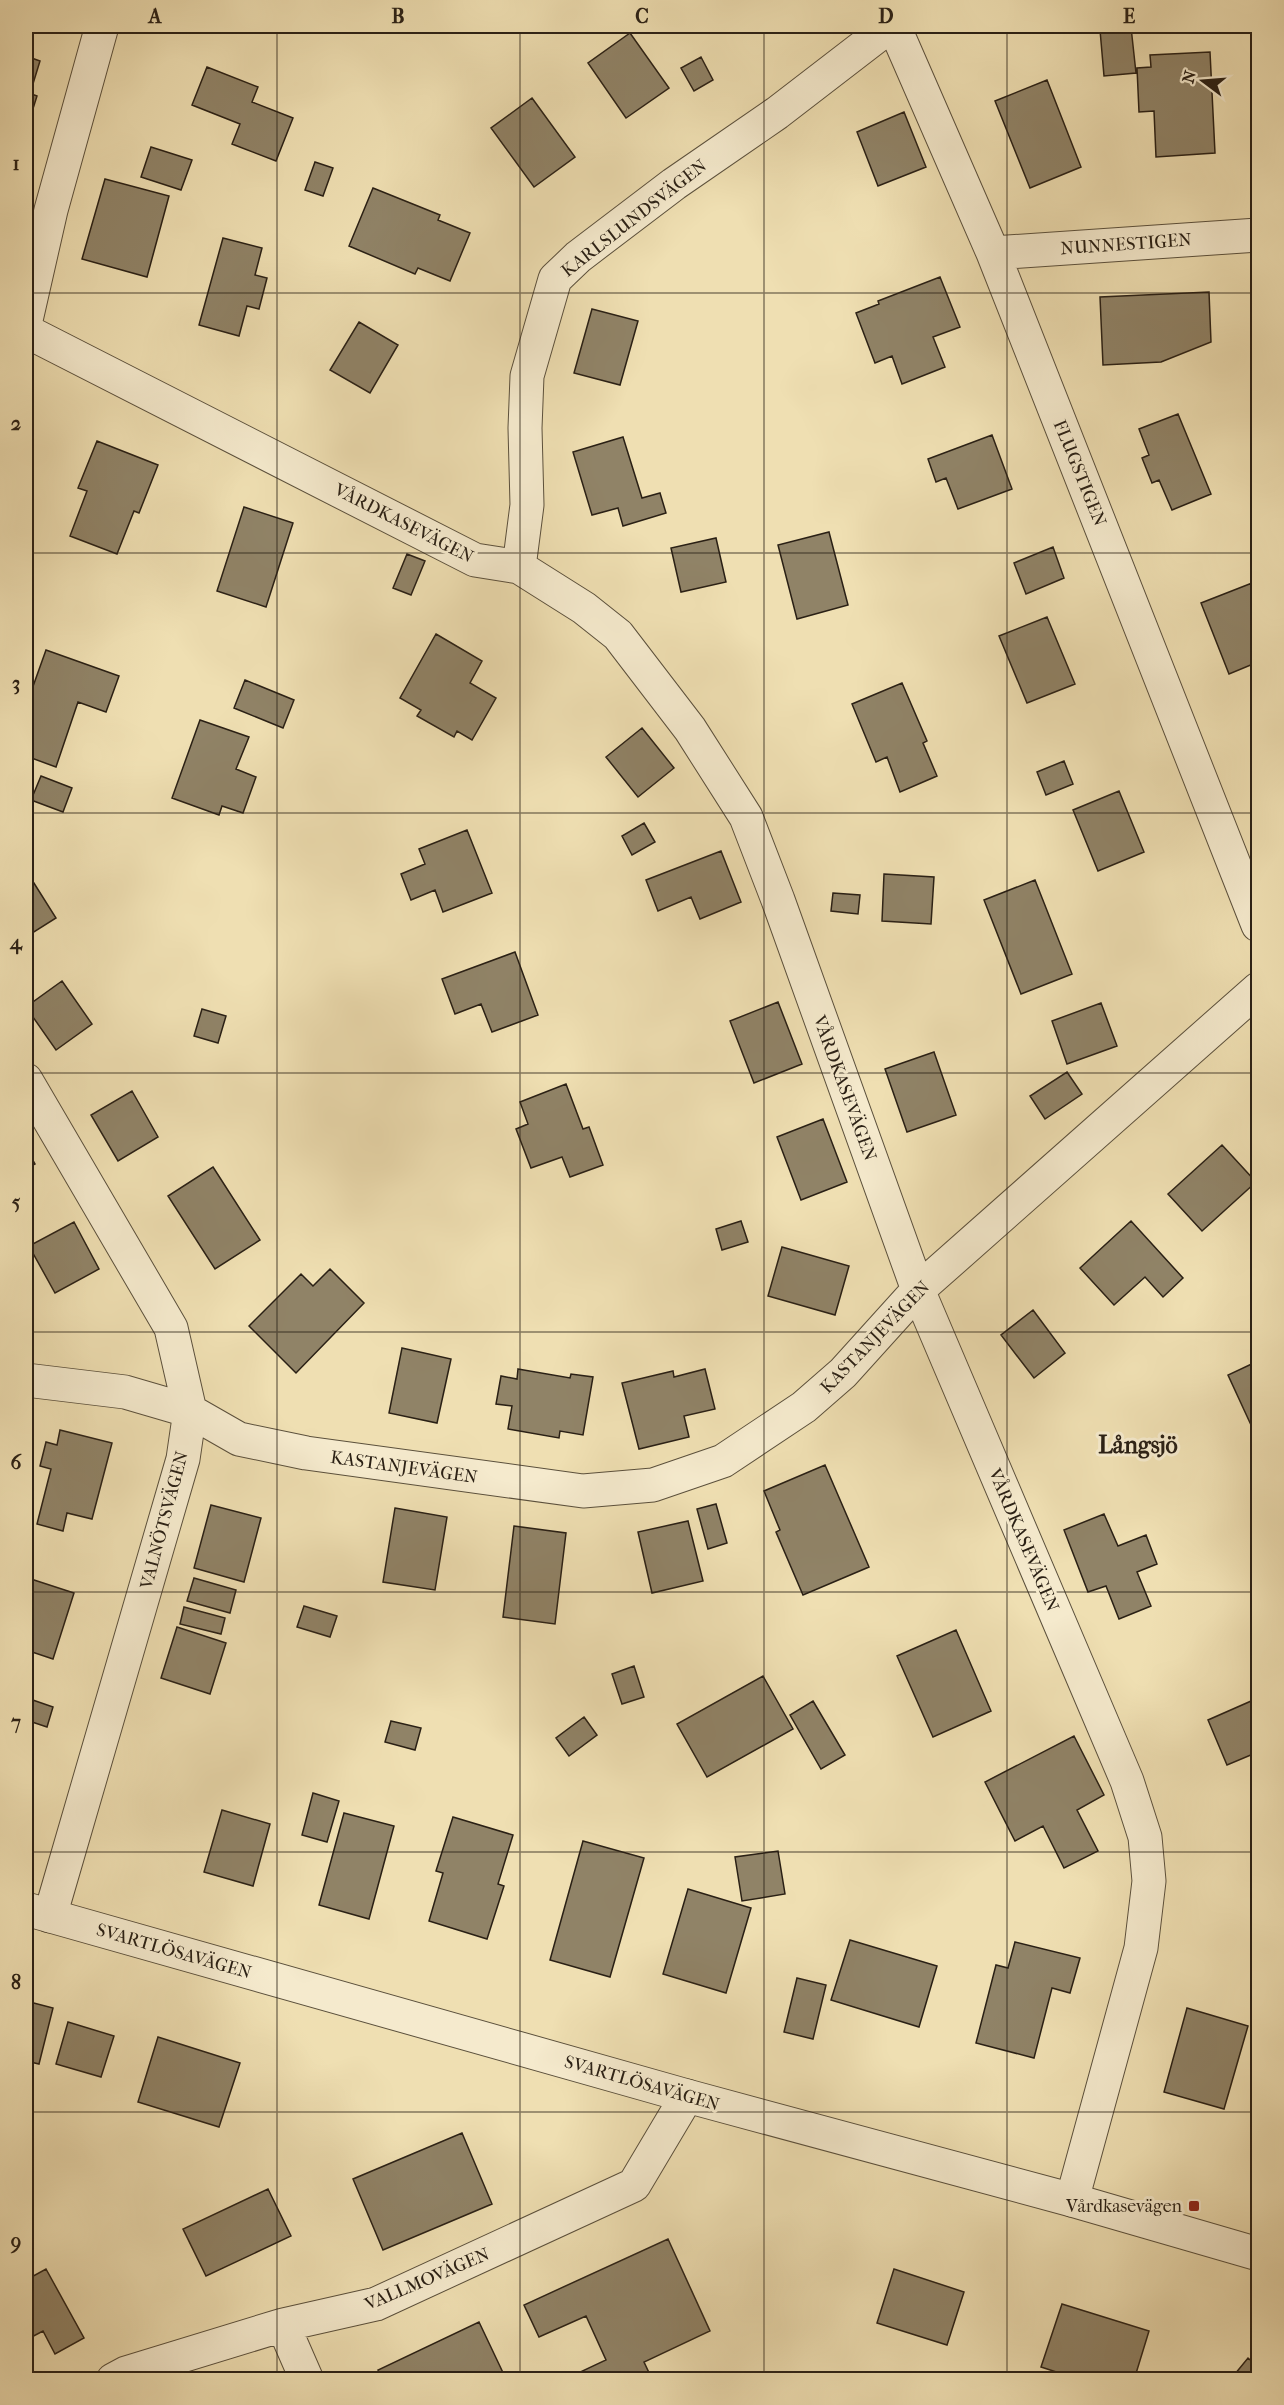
<svg xmlns="http://www.w3.org/2000/svg" width="1284" height="2405" font-family="'IM FELL French Canon',serif">
  <style>
    .building { fill: #908367; stroke: #2a2015; stroke-width: 1.5 }
    .lines { fill: none; stroke-linecap: round; stroke-linejoin: round }
    .minor-casing { stroke: #5b503c; stroke-width: 35 }
    .tertiary-casing { stroke: #5b503c; stroke-width: 35 }
    .minor { stroke: #f5eacd; stroke-width: 33 }
    .tertiary { stroke: #f5eacd; stroke-width: 33 }
    .grid { fill: none; stroke: #2a2015; stroke-width: 1.5; stroke-opacity: 0.55 }
    .poi-dot { fill: #8f2418; stroke: #f5eacd; stroke-width: 2 }
    .labels { text-anchor: middle; stroke-width: 6; stroke-linejoin: round; paint-order: stroke }
    .street-label { font-size: 18px; fill: #2a2015; stroke: #f5eacd }
    .poi-label { font-size: 18px; fill: #2a2015; stroke: #f5eacd; text-anchor: end }
    .district-label { font-size: 24px; font-weight: bold; fill: #2a2015; stroke: #f5eacd }
    .neatline { fill: none; stroke: #2a2015; stroke-width: 2 }
    .grid-label { font-size: 20px; text-anchor: middle; font-weight: bold; fill: #2a2015 }
  </style>
  <rect width="100%" height="100%" fill="#efdfb2"/>
  <filter id="stains"><feTurbulence type="fractalNoise" baseFrequency=".00333" numOctaves="4"/><feColorMatrix values="0 0 0 0 .2 0 0 0 0 .09 0 0 0 0 .02 0 0 0 .5 -.17"/></filter>
  <radialGradient id="worn" r=".72"><stop offset=".6" stop-color="#630" stop-opacity="0"/><stop offset="1" stop-color="#630" stop-opacity=".3"/></radialGradient>
  <path class="building" d="M1131,27L1136,73L1104,76L1100,30Z
    M630,33L669,88L626,118L588,63Z
    M1210,52L1215,153L1156,157L1154,111L1139,112L1137,68L1151,67L1150,55Z
    M26,56L40,61L32,87L26,85Z
    M701,57L713,80L694,91L681,68Z
    M207,67L258,87L252,102L293,118L276,161L232,144L240,124L192,105Z
    M1047,80L1081,167L1030,188L995,101Z
    M26,92L37,96L31,115L26,113Z
    M532,98L575,157L534,187L491,128Z
    M904,112L926,167L878,186L857,132Z
    M151,147L192,160L181,190L141,177Z
    M315,162L333,168L323,196L305,190Z
    M105,179L169,196L147,277L82,259Z
    M373,188L440,215L438,220L470,233L450,281L418,268L415,274L349,246Z
    M223,238L262,248L255,275L267,278L259,309L247,306L239,336L199,325Z
    M940,277L960,327L933,337L945,367L902,384L892,356L875,363L856,313L879,304L878,301Z
    M1209,292L1211,342L1161,362L1103,365L1100,297Z
    M592,309L638,321L620,385L574,373Z
    M359,322L398,345L370,393L330,370Z
    M1178,414L1211,494L1172,510L1159,480L1152,483L1142,458L1149,455L1139,429Z
    M992,435L1012,489L958,509L946,478L936,482L928,459Z
    M623,437L642,498L660,493L666,513L623,526L618,508L592,515L573,452Z
    M97,441L158,465L139,513L134,511L117,554L70,536L87,491L78,488Z
    M244,507L293,523L266,607L217,591Z
    M829,532L848,605L797,619L778,545Z
    M716,538L726,582L681,592L671,548Z
    M1053,547L1064,578L1026,594L1014,563Z
    M407,554L425,561L411,595L393,588Z
    M1252,583L1258,599V662L1229,674L1201,603Z
    M1047,617L1075,684L1027,703L999,636Z
    M436,634L482,661L470,683L496,698L472,740L457,731L454,737L417,716L421,710L400,698Z
    M46,650L119,676L106,712L78,702L56,767L26,756V706Z
    M245,680L294,700L283,728L234,708Z
    M902,683L927,741L923,743L937,776L900,792L887,757L876,762L852,704Z
    M200,720L249,737L236,769L256,777L243,813L222,806L219,815L172,798Z
    M642,728L674,768L638,797L606,757Z
    M1064,761L1073,784L1046,795L1037,772Z
    M41,776L72,788L63,812L31,800Z
    M1119,791L1144,852L1098,871L1073,810Z
    M644,823L655,842L632,855L622,836Z
    M467,830L492,893L443,912L435,890L411,900L401,874L425,864L419,849Z
    M721,851L741,902L700,919L691,897L658,911L646,880Z
    M884,874L934,877L931,924L882,921Z
    M32,880L56,918L26,937V884Z
    M1035,880L1072,974L1021,994L984,900Z
    M833,893L860,895L858,914L831,911Z
    M515,952L538,1015L492,1032L481,1004L455,1014L442,979Z
    M62,981L92,1024L56,1050L26,1007Z
    M778,1002L802,1064L754,1083L730,1021Z
    M1101,1003L1117,1046L1067,1064L1052,1021Z
    M202,1009L226,1016L218,1043L194,1036Z
    M934,1052L956,1115L907,1132L885,1069Z
    M1067,1072L1082,1094L1045,1119L1030,1096Z
    M566,1084L583,1129L589,1127L603,1165L570,1177L562,1157L531,1168L516,1129L528,1124L520,1102Z
    M132,1091L158,1137L118,1161L91,1115Z
    M823,1119L847,1182L801,1200L777,1137Z
    M1222,1145L1256,1182L1202,1231L1168,1194Z
    M26,1148L35,1164L26,1169Z
    M213,1167L260,1240L215,1269L168,1196Z
    M741,1221L748,1242L722,1250L716,1229Z
    M1131,1221L1183,1278L1163,1297L1145,1277L1114,1305L1080,1268Z
    M74,1222L99,1269L55,1293L29,1246Z
    M782,1247L849,1266L835,1315L768,1296Z
    M330,1269L364,1303L296,1373L249,1326L301,1274L313,1286Z
    M1033,1310L1065,1353L1034,1378L1001,1335Z
    M402,1348L451,1359L437,1423L389,1413Z
    M1258,1361V1421L1251,1425L1228,1375Z
    M518,1369L570,1378L571,1374L593,1377L583,1435L560,1431L559,1438L508,1429L512,1406L496,1404L501,1376L517,1379Z
    M705,1369L715,1409L684,1416L689,1437L639,1449L622,1383L673,1371L674,1377Z
    M60,1430L112,1443L92,1519L67,1513L63,1531L37,1524L51,1469L40,1466L46,1442L57,1445Z
    M825,1465L869,1567L803,1595L776,1532L780,1530L764,1491Z
    M716,1504L727,1543L708,1549L697,1509Z
    M211,1505L261,1518L244,1582L194,1568Z
    M395,1508L447,1517L435,1590L383,1582Z
    M1104,1514L1118,1546L1146,1535L1157,1564L1137,1572L1151,1606L1119,1619L1106,1586L1088,1592L1064,1530Z
    M688,1521L703,1581L652,1593L638,1532Z
    M514,1526L566,1533L555,1624L503,1617Z
    M194,1578L236,1590L230,1613L187,1601Z
    M31,1579L74,1593L53,1659L26,1650V1598Z
    M304,1606L337,1616L330,1637L297,1627Z
    M184,1607L225,1618L221,1634L180,1624Z
    M177,1627L226,1643L210,1694L161,1678Z
    M956,1630L991,1711L933,1737L897,1656Z
    M634,1666L644,1697L622,1704L612,1674Z
    M763,1676L793,1729L707,1777L677,1724Z
    M27,1698L53,1707L47,1727L26,1720Z
    M1258,1698V1752L1227,1765L1208,1720Z
    M813,1701L845,1755L821,1769L790,1715Z
    M584,1717L597,1735L569,1756L556,1738Z
    M391,1721L421,1728L415,1750L385,1742Z
    M1074,1736L1104,1795L1077,1810L1098,1851L1064,1868L1043,1826L1015,1841L985,1782Z
    M313,1793L339,1801L327,1842L302,1835Z
    M222,1810L270,1824L253,1886L204,1872Z
    M344,1813L394,1826L369,1919L319,1905Z
    M453,1817L513,1835L498,1884L504,1886L487,1939L429,1921L443,1873L436,1871Z
    M583,1841L644,1858L610,1977L550,1960Z
    M778,1851L785,1894L742,1901L735,1857Z
    M688,1889L751,1908L726,1993L663,1974Z
    M850,1940L937,1966L919,2027L831,2000Z
    M1015,1942L1080,1958L1070,1993L1052,1988L1034,2058L976,2043L996,1965L1008,1968Z
    M797,1978L826,1985L813,2039L784,2032Z
    M26,2001L53,2008L39,2064L26,2061Z
    M1187,2008L1248,2026L1224,2109L1164,2092Z
    M68,2022L114,2036L101,2077L56,2064Z
    M158,2037L240,2063L219,2127L138,2102Z
    M462,2133L492,2204L383,2250L353,2179Z
    M268,2189L291,2236L206,2276L183,2229Z
    M668,2239L710,2331L644,2362L651,2377L645,2380H581L578,2373L606,2360L586,2316L539,2337L524,2305Z
    M46,2269L84,2338L55,2354L43,2331L26,2340V2280Z
    M894,2269L964,2292L947,2345L877,2323Z
    M1062,2304L1149,2331L1134,2380H1081L1041,2367Z
    M479,2322L506,2379L383,2380L378,2370Z
    M1248,2358L1258,2367V2380H1230Z
    M825,2372L828,2380H808Z"/>
  <g class="lines">
    <defs>
      <path id="minor" d="M894,26L993,253L1258,925
        M993,253L1258,235
        M26,320L51,210L102,26
        M26,331L475,560L519,567L584,608L618,635L690,729L746,817L778,900L918,1290L1127,1781L1145,1837L1149,1881L1141,1948L1072,2200
        M519,567L527,505L525,428L527,376L555,279L578,257L674,184L777,113L890,26
        M26,1080L171,1328L190,1411L183,1459L50,1916
        M26,1380L125,1392L190,1411L239,1439L306,1453L583,1491L653,1485L723,1461L804,1407L843,1373L918,1290L1258,989
        M283,2325L307,2380
        M113,2380L126,2373L283,2325L376,2304L634,2185L687,2096"/>
      <path id="tertiary" d="M26,1909L687,2096L1072,2200L1258,2254"/>
    </defs>
    <use href="#minor" class="minor-casing"/>
    <use href="#tertiary" class="tertiary-casing"/>
    <use href="#minor" class="minor"/>
    <use href="#tertiary" class="tertiary"/>
  </g>
  <path class="grid" d="M277,26V2380M520,26V2380M764,26V2380M1007,26V2380M26,293H1258M26,553H1258M26,813H1258M26,1073H1258M26,1332H1258M26,1592H1258M26,1852H1258M26,2112H1258"/>
  <rect class="poi-dot" x="1188" y="2200" width="12" height="12" rx="3"/>
  <g class="labels">
    <g class="street-label">
      <text transform="translate(634 218) rotate(-38)" y="6">KARLSLUNDSVÄGEN</text>
      <text transform="translate(1126 244) rotate(-4)" y="6">NUNNESTIGEN</text>
      <text transform="translate(1080 473) rotate(68)" y="6">FLUGSTIGEN</text>
      <text transform="translate(404 523) rotate(27)" y="6">VÅRDKASEVÄGEN</text>
      <text transform="translate(845 1088) rotate(70)" y="6">VÅRDKASEVÄGEN</text>
      <text transform="translate(875 1337) rotate(-46)" y="6">KASTANJEVÄGEN</text>
      <text transform="translate(404 1467) rotate(8)" y="6">KASTANJEVÄGEN</text>
      <text transform="translate(164 1520) rotate(-75)" y="6">VALNÖTSVÄGEN</text>
      <text transform="translate(1024 1540) rotate(67)" y="6">VÅRDKASEVÄGEN</text>
      <text transform="translate(174 1951) rotate(16)" y="6">SVARTLÖSAVÄGEN</text>
      <text transform="translate(642 2083) rotate(16)" y="6">SVARTLÖSAVÄGEN</text>
      <text transform="translate(427 2279) rotate(-23)" y="6">VALLMOVÄGEN</text>
    </g>
    <g class="poi-label">
      <text x="1182" y="2212">Vårdkasevägen</text>
    </g>
    <g class="district-label">
      <text x="1138" y="1453">Långsjö</text>
    </g>
  </g>
  <rect width="1284" height="2405" fill="none" stroke="#efdfb2" stroke-width="66"/>
  <g transform="translate(1203 81) rotate(286)" stroke="#f5eacd" stroke-width="4.5" paint-order="stroke">
  <path d="M0-4.5L10 22L0 15L-10 22Z" fill="#2a2015"/>
  <text y="-9" font-size="16" font-weight="bold" text-anchor="middle" fill="#2a2015">N</text>
  </g>
  <rect x="33" y="33" width="1218" height="2339" class="neatline"/>
  <g class="grid-label">
    <text x="155" y="23">A</text>
    <text x="398" y="23">B</text>
    <text x="642" y="23">C</text>
    <text x="886" y="23">D</text>
    <text x="1129" y="23">E</text>
    <text x="16" y="170">1</text>
    <text x="16" y="430">2</text>
    <text x="16" y="690">3</text>
    <text x="16" y="949">4</text>
    <text x="16" y="1209">5</text>
    <text x="16" y="1469">6</text>
    <text x="16" y="1729">7</text>
    <text x="16" y="1989">8</text>
    <text x="16" y="2249">9</text>
  </g>
  <rect width="100%" height="100%" filter="url(#stains)"/>
  <rect width="100%" height="100%" fill="url(#worn)"/>
</svg>
